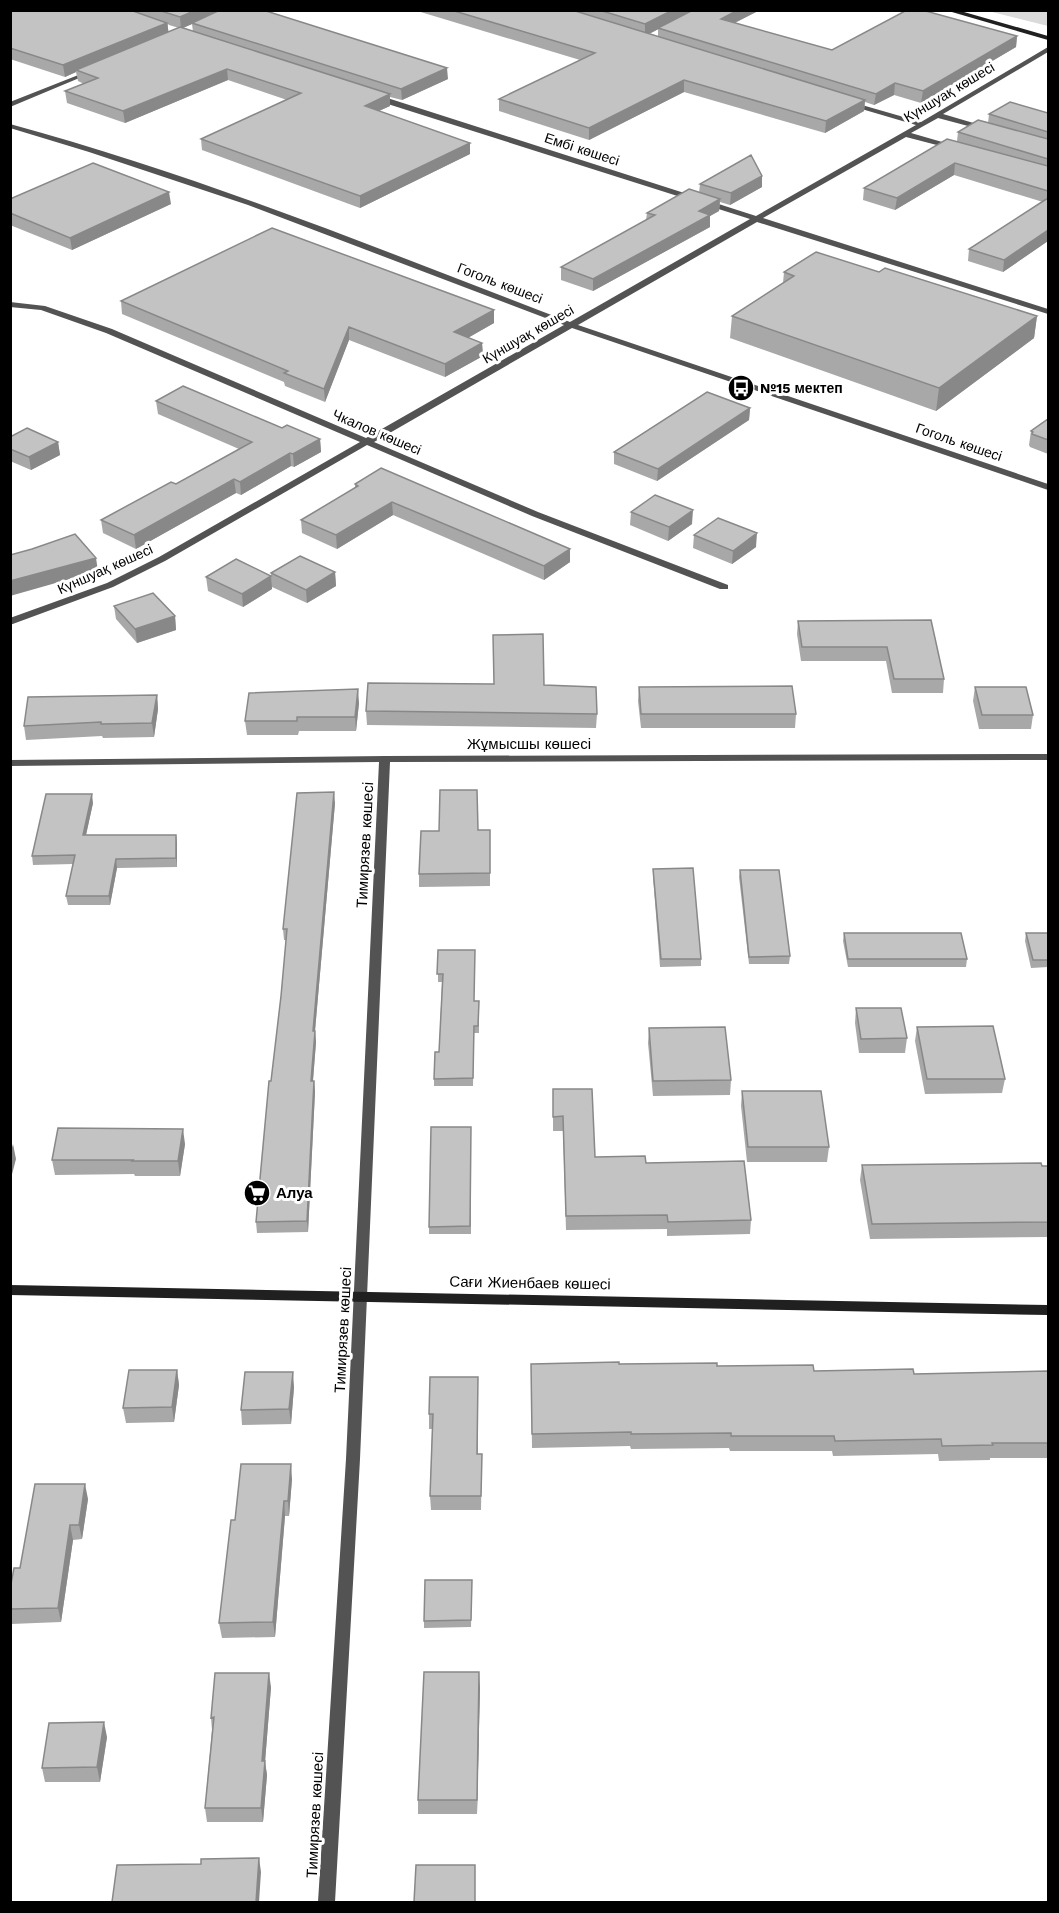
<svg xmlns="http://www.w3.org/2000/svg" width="1059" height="1913" font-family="'Work Sans',sans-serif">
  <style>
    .green { fill: #dadada }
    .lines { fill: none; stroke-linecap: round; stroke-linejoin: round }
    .street { fill: #535353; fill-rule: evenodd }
    .secondary { fill: #202020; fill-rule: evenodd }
    .wall { fill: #a8a8a8; fill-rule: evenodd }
    .shaded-wall { fill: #888 }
    .building { fill: #c3c3c3; stroke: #888; stroke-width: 1.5 }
    .labels { text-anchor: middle; stroke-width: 6; stroke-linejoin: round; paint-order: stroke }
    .far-street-label { font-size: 14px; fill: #000; stroke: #fff }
    .far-poi-label { font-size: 14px; font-weight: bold; fill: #000; stroke: #fff; text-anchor: start }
    .street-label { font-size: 15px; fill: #000; stroke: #fff }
    .poi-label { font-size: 15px; font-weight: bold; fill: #000; stroke: #fff; text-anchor: start }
  </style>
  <rect width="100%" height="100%" fill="#fff"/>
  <path class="green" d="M988,11H1048V26Z"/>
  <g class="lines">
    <path class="street" d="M1048,47V52L943,114L987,127V131L938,118L911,133L956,146V150L906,137L763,218L1048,309V314L757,222L578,325L1048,484V490L572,328L374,442L538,512L728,585V589H720L532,516L367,445L165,561L113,587L10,625V618L107,583L159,557L360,442L106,333L41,310L10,307V302L45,306L112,329L366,438L564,325L248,205L89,152L10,128V124C202,176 386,252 570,322L750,219L372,99V95H378L756,216L916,125L848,105V101L921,122Z
      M91,70L96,71L10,107V102Z
      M1048,754V760L390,762L360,1459L335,1902H318L346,1459L379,762L10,766V760L385,756Z"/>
    <path class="secondary" d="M945,10H957L1048,36V40Z
      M10,1285L1048,1305V1315L10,1295Z"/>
  </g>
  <path class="wall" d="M10,10H263L448,79L402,100L390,97V106L379,111L470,154L360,208L202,150L201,139L287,100L228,80L125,123L67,103L65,91L84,84L78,81L76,72L65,77L10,59ZM168,24L169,25L179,28L168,32ZM192,24L193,32L182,28Z
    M414,10H760L735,23L832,50L1017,36L1016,47L921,103L894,95L874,105L865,102L864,111L825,133L684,92L589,140L499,111V99L580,60ZM658,29V37L649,34Z
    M1048,113V241L1003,272L968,261L969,249L1043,202L954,175L895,210L863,200L864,188L957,141L958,132L988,123L989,114Z
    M700,184L762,187L730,205L720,202L719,211L710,216V227L593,291L561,280V267L646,220L647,213L699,193Z
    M10,199L171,204L72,250L10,225Z
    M784,272H879L1037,316L1034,338L936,411L730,338L732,316L783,283Z
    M121,301L494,310V323L468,338L482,343L483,356L445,377L349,340L325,402L285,386L284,382L122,314Z
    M156,401L282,428L320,439L321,452L294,467L291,466L241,495L236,493L136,549L103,533L101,520L176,484L239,449L158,414Z
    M750,408L749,420L657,481L614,464V452Z
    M1048,419V454L1030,447L1029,445L1031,431Z
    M10,437L58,442L60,455L31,470L10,461Z
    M355,484L570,562L544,580L393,515L337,549L302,533L301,520L355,488Z
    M631,512L692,524L668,541L630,525Z
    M694,535L756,547L732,564L693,548Z
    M335,572L336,586L307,603L272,587V589L243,607L208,591L206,577L271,575V573Z
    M114,606L175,616L176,630L137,643L116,619Z
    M931,620L944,679L943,693H892L886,661H801L797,634L798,621Z
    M544,685L597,714L596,728L367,725L366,711Z
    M639,687L796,714L795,728H641L638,701Z
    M975,687L1033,715L1031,729H979L973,701Z
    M157,695L158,709L154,737L103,738L102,736L26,740L24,726Z
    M359,703L356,731H299L298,735H247L245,721Z
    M93,803L86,835H176L177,844V867L117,868L110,905H68L66,896L73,864L33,865L32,856Z
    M335,803L315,1031L316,1042L313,1081H314L315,1092L308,1232L257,1233L256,1222L281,996L286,940H284L283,929Z
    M490,830V886L419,887V874L439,831Z
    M653,869L701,959V966L660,967L653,876Z
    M740,870L790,956L789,964H749L739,877Z
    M844,933L967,959L966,967H848L843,941Z
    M1026,933H1048V967L1031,968L1025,941Z
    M438,950L474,1001H479V1033H474L473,1086H434V1079L439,1052L442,982H438Z
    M856,1008L907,1038L905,1053H859L855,1023Z
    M917,1027L1005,1079L1002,1093L925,1094L915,1041Z
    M649,1028L731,1080L730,1095L653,1096L648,1043Z
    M553,1089L595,1157L646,1163L751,1220L750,1234L667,1236V1229L566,1230L563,1131H553Z
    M742,1091L829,1147L827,1162H747L741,1106Z
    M471,1127V1234H429V1227Z
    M185,1144L180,1176H135L134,1174L55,1175L52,1160Z
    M862,1165L1048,1166V1237L870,1239L860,1180Z
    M531,1364H619L717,1366L814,1371L914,1374L1048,1371V1458H990V1460L939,1461L938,1454L833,1456L832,1451H730L729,1448L631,1449L630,1446L532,1448Z
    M177,1370L179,1385L174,1422L126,1423L123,1408Z
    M478,1377V1454H482L481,1510H431L430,1496L432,1429H429V1414Z
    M294,1387L291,1424L242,1425L241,1410Z
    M292,1479L289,1516H285L275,1637L222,1638L219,1623L235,1520Z
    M88,1499L82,1539L73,1540L61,1622L11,1624L10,1589L20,1568Z
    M472,1580L471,1627L424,1628V1621Z
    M271,1687L265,1762L267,1775L263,1822H207L205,1808L212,1730L211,1718Z
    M480,1687L477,1814H418V1800Z
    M107,1737L100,1782H45L42,1768Z"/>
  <path class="shaded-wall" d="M196,10H224L192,23V24L181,29L180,17Z
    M673,10H696L645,36V24Z
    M738,10H760L720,30L721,19Z
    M167,23L169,34L76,70V72L65,77L63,65Z
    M1017,36L1016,47L921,103L923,91Z
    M447,68L448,79L402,100L401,89Z
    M227,69L228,80L125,123L123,111Z
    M684,80V92L589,140V128Z
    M895,83L894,95L874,105L876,94Z
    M390,94V106L365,117V106Z
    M865,100L864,111L825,133L826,121Z
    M470,143V154L360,208V196Z
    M955,163L954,175L895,210L897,198Z
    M762,176V187L730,205L731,193Z
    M169,192L171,204L72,250L70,238Z
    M720,199L719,211L710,216V227L593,291V279L699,211Z
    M1048,230V241L1003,272L1004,260Z
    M494,310V323L455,345L454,332Z
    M1037,316L1034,338L936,411L939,388Z
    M349,327V340L325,402L324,389Z
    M482,343L483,356L445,377V364Z
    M750,408L749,420L657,481L658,469Z
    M320,439L321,452L294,467L293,454Z
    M58,442L60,455L31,470L29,457Z
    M290,453L291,466L241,495L240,482Z
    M234,479L236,493L136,549L134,535Z
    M392,502L393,515L337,549L336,535Z
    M693,510L692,524L668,541L669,527Z
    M757,533L756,547L732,564L733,551Z
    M570,549V562L544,580V566Z
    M96,558L98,571L10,596V581Z
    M335,572L336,586L307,603L306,590Z
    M271,576L272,589L243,607L242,594Z
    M175,616L176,630L137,643L135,629Z
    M358,689L359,703L356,731L355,717Z
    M157,695L158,709L154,737L152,723Z
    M334,792L335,803L314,1042L313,1031Z
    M92,794L93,803L84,844L83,835Z
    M176,835L177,844V867L176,858Z
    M116,859L117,868L110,905L109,896Z
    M315,1031L316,1042L312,1092L311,1081Z
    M314,1081L315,1092L308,1232L307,1221Z
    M183,1129L185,1144L180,1176L178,1161Z
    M13,1144L16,1159L10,1182V1154Z
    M177,1370L179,1385L174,1422L172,1407Z
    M293,1372L294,1387L291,1424L289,1409Z
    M291,1464L292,1479L289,1516L288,1501Z
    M85,1484L88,1499L82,1539L79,1525Z
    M284,1501L285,1516L275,1637L273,1622Z
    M70,1525L73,1540L61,1622L58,1608Z
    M479,1672L480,1687L477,1814V1800Z
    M269,1673L271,1687L265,1762L267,1775L263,1822L261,1808L262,1761Z
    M104,1722L107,1737L100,1782L97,1767Z
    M259,1858L261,1872L259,1902H256Z"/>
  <path class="building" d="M10,10H130L167,23L63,65L10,48Z
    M158,10H196L180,17Z
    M220,10H263L447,68L401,89L192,23Z
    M451,10H572L865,100L826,121L684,80L589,128L499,99L595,53Z
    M599,10H673L645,24Z
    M693,10H738L721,19L832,50L907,10H922L1017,36L923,91L895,83L876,94L658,28Z
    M180,27L390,94L365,106L470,143L360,196L201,139L301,93L227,69L123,111L65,91L98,78L76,70Z
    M1010,102L1048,113V132L989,114Z
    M978,120L1048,139V159L958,132Z
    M947,139L1048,166V191L955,163L897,198L864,188Z
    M751,155L762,176L731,193L700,184Z
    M93,163L169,192L70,238L10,213V199Z
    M689,189L720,199L699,211L710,215L593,279L561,267L655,215L647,213Z
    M1048,198V230L1004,260L969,249Z
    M272,228L494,310L454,332L482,343L445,364L349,327L324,389L284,373L288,371L121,301Z
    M816,252L879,272L885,268L1037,316L939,388L732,316L794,276L784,272Z
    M183,386L282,428L287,425L320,439L293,454L290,453L240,482L234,479L134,535L101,520L171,482L176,484L252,442L156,401Z
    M707,392L750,408L658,469L614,452Z
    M1048,419V440L1032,434L1033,432L1031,431Z
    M27,428L58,442L29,457L10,449V437Z
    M381,468L570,549L544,566L392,502L336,535L301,520L358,486L355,484Z
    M655,495L693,510L669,527L631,512Z
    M718,518L757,533L733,551L694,535Z
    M75,534L96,558L10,581V555L32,549Z
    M300,556L335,572L306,590L271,573Z
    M236,559L271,576L242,594L206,577Z
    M153,593L175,616L135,629L114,606Z
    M931,620L944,679H894L887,647H802L798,621Z
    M543,634L544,685L596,687L597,714L366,711L368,683L494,684L493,635Z
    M792,686L796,714H641L639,687Z
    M975,687H1026L1033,715H982Z
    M358,689L355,717H297V721H245L249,693Z
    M157,695L152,723L101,724V722L24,726L28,697Z
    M440,790H477L478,830H490V873L419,874L421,831H439Z
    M334,792L313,1031H315L311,1081H314L307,1221L256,1222L269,1081H271L281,996L287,929H283L297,793Z
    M46,794H92L83,835H176V858L116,859L109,896H66L75,855L32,856Z
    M693,868L701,959H661L653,869Z
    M740,870H779L790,956L749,957Z
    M844,933H961L967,959H848Z
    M1026,933H1048V960H1033Z
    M438,950H475L474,1001H479L478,1026H474L473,1078L434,1079L435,1052H439L443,974H437Z
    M856,1008H901L907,1038L861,1039Z
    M993,1026L1005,1079H927L917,1027Z
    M725,1027L731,1080L653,1081L649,1028Z
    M553,1089H592L595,1157L645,1156L646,1163L744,1161L751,1220L668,1222L667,1215L566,1216L563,1116L553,1117Z
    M742,1091H821L829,1147H748Z
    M431,1127H471L470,1226L429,1227Z
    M58,1128L183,1129L178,1161H132L133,1160H52Z
    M1041,1163L1042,1166H1048V1222L872,1224L862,1165Z
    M619,1362V1364L717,1363V1366L813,1365L814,1371L913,1369L914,1374L1048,1371V1443H992L993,1445L942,1446L941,1439L835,1441L834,1436H731V1433L631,1434V1432L532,1434L531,1364Z
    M129,1370H177L172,1407L123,1408Z
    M245,1372H293L289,1409L241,1410Z
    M430,1377H478L477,1454H482L481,1496H430L433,1414H429Z
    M241,1464H291L288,1501H284L273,1622L219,1623L231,1520H235Z
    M35,1484H85L79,1525H70L58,1608L10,1609V1589L14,1568H20Z
    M425,1580H472L471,1620L424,1621Z
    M424,1672H479L477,1800H418Z
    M215,1673H269L262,1761H265L261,1808H205L214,1717L211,1718Z
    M104,1722L97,1767L42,1768L49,1723Z
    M259,1858L256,1902H112L117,1865L201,1864V1859Z
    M416,1865H475V1902H414Z"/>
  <defs>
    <symbol id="bus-disc" viewBox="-11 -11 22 22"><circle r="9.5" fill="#000" stroke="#fff"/><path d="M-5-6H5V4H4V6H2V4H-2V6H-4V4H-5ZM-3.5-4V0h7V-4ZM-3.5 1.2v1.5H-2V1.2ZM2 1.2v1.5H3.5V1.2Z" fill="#fff"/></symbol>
    <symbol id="supermarket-disc" viewBox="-11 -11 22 22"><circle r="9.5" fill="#000" stroke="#fff"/><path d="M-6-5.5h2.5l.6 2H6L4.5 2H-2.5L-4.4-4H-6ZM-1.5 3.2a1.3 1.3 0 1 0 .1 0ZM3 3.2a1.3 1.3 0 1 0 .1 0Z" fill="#fff"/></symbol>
  </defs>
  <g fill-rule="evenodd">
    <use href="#bus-disc" x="726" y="373" width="30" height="30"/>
    <use href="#supermarket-disc" x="242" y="1178" width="30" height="30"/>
  </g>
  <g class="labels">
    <g class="far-street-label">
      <text transform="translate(949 92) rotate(-31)" y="5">Күншуақ көшесі</text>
      <text transform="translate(582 149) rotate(18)" y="5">Ембі көшесі</text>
      <text transform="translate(500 283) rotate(21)" y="5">Гоголь көшесі</text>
      <text transform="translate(528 334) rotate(-30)" y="5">Күншуақ көшесі</text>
      <text transform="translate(377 432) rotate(23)" y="5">Чкалов көшесі</text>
      <text transform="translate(959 442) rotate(19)" y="5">Гоголь көшесі</text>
      <text transform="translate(105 569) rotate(-24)" y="5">Күншуақ көшесі</text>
    </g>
    <g class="far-poi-label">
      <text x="760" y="393">№15 мектеп</text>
    </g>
    <g class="street-label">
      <text x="529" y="749">Жұмысшы көшесі</text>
      <text transform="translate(365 845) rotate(-87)" y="5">Тимирязев көшесі</text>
      <text transform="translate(530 1283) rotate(1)" y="5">Сағи Жиенбаев көшесі</text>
      <text transform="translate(343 1330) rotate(-87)" y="5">Тимирязев көшесі</text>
      <text transform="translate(315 1815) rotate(-87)" y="5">Тимирязев көшесі</text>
    </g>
    <g class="poi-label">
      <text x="276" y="1198">Алуа</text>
    </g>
  </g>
  <rect width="1059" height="1913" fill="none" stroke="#000000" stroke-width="24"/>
</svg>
